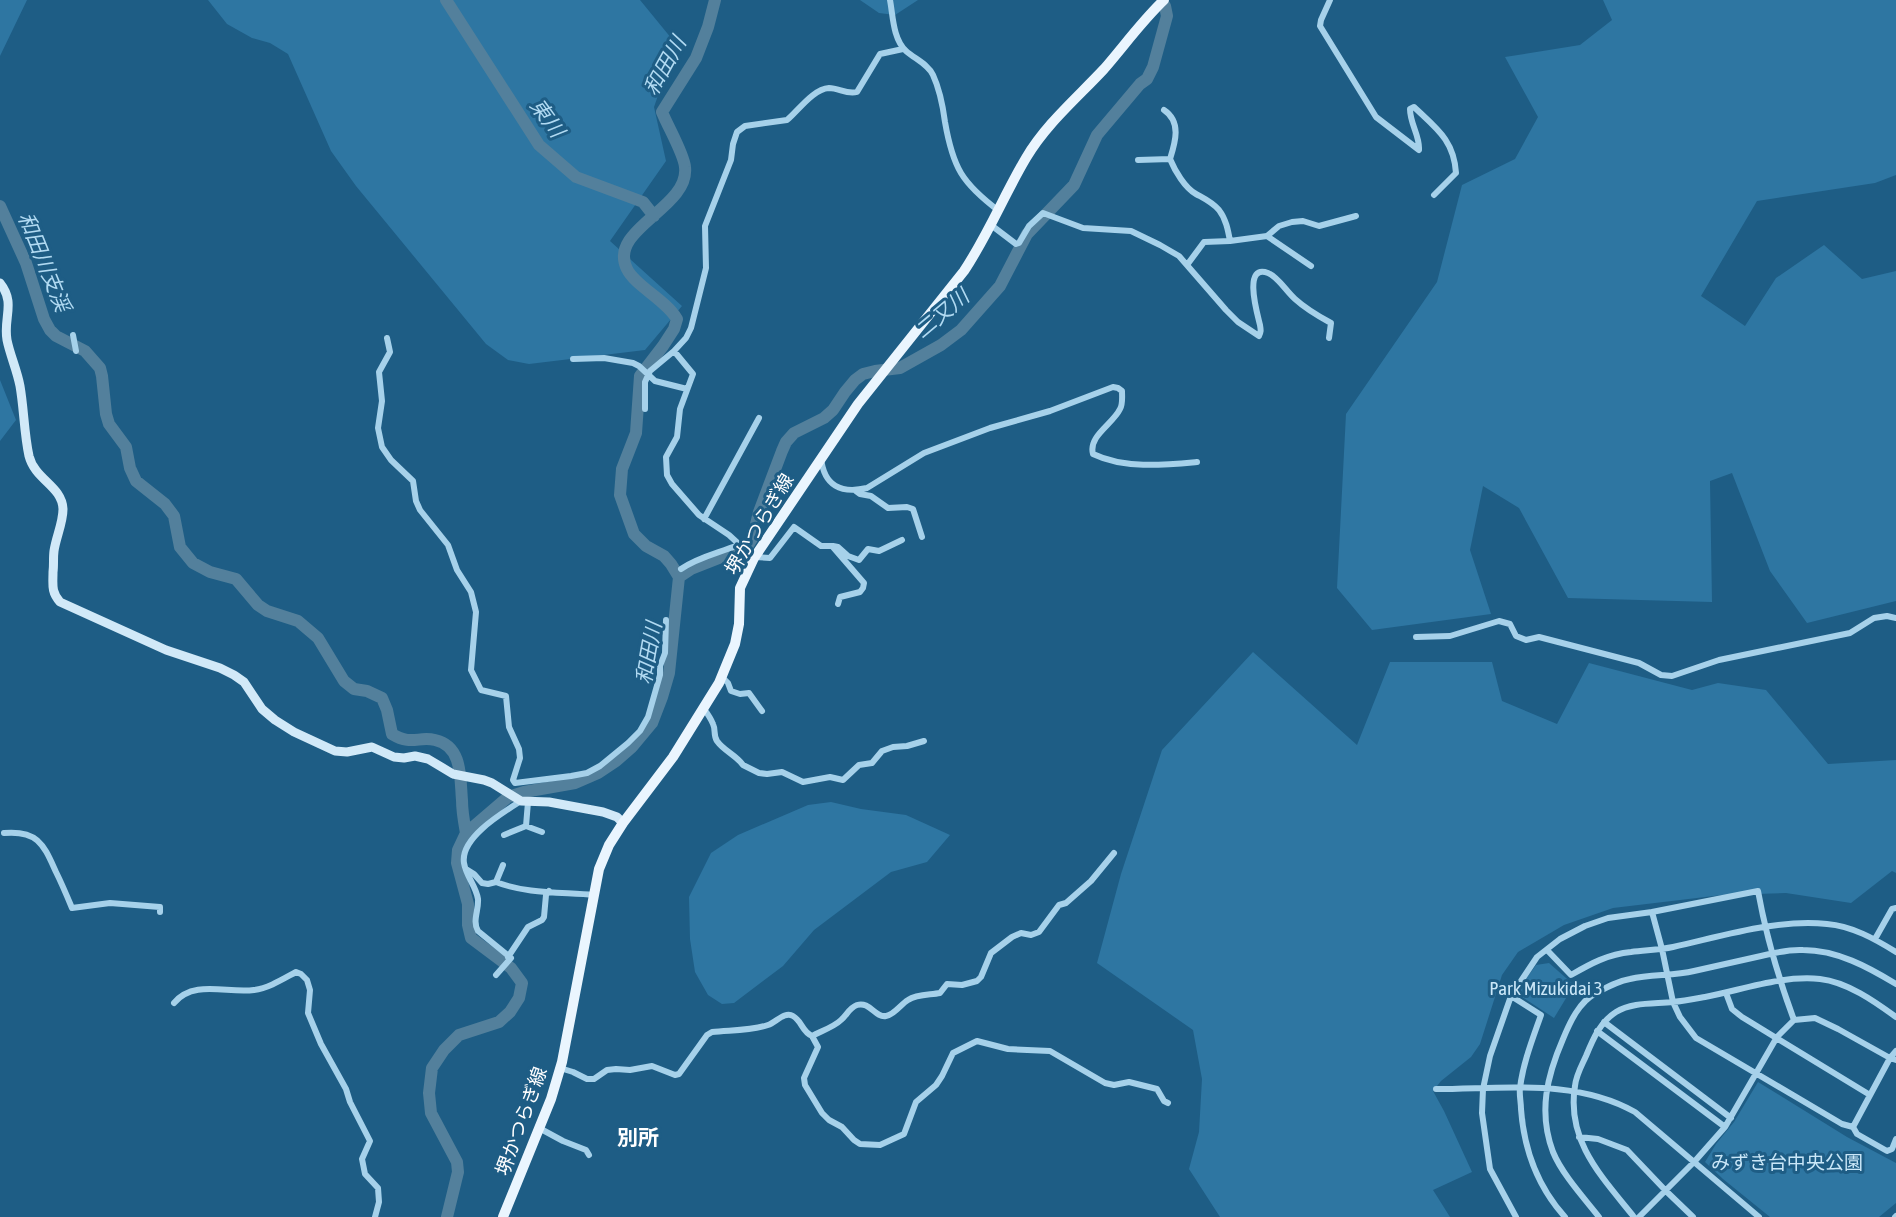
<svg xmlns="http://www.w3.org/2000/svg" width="1896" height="1217" font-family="'Asap Condensed','Noto Sans JP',sans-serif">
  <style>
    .green { fill: #2e76a2 }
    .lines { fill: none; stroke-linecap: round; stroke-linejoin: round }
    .river { stroke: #53809c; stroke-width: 12 }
    .street { stroke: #a6d1ea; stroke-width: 6 }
    .secondary { stroke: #d1e9f8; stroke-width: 9 }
    .primary { stroke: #eaf5fe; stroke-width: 10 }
    .labels { text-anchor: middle; stroke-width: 6; stroke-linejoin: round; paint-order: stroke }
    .street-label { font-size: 19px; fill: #fff; stroke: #1e5d85 }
    .park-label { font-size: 19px; fill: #cae7f8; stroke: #1e5d85 }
    .water-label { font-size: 21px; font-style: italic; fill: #b1daf2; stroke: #1e5d85 }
    .neighbourhood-label { font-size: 21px; font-weight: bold; fill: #fff; stroke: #1e5d85 }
  </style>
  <rect width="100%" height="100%" fill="#1e5d85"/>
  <path class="green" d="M0,0H27L0,56Z
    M208,0H640L676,44L654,107L666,161L610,241L682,306L645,350L529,364L508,360L486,344L356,186L331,151L288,54L270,43L252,38L227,24Z
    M860,0H918L895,15L879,13Z
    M1603,0H1896V175L1875,183L1757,201L1701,296L1745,326L1776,278L1824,245L1862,279L1896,271V601L1807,623L1770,571L1732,473L1710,481L1712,602L1568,598L1519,508L1483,486L1470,550L1491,614L1372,630L1337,588L1346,414L1437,282L1462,185L1515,159L1538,117L1505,57L1580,45L1612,20Z
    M0,380L16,420L0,441Z
    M1253,652L1357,745L1390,662H1492L1502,701L1557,724L1589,663L1692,690L1718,683L1766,690L1828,764L1896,760V873L1892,871L1851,903L1786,893L1722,895L1613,908L1564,925L1518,952L1502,975L1480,1044L1471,1057L1441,1081L1433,1091L1444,1111L1472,1172L1433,1190L1450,1217H1220L1189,1169L1199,1132L1202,1079L1193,1030L1097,963L1121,874L1162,750Z
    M831,802L861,809L906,815L950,835L927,862L891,872L814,930L783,966L734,1003L722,1004L708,995L695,972L690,939L689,897L711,853L738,835L808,805Z
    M1549,963L1574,985L1554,1018L1516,993L1536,965Z
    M1758,1082L1847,1137L1896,1163V1203L1879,1217H1770L1723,1179L1705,1162L1716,1144L1734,1122Z"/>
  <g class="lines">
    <path class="river" d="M446,0L539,145L576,177L643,202L654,216
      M0,206L26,263L44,319L50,330L56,336L85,351L100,368L102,376L106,414L109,424L126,447L130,468L136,481L165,504L174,516L180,547L193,563L210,572L236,579L258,605L267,611L298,621L318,638L344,681L354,689L367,691L382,698L387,710L392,734C412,746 418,736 435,740C463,746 460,779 462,800C462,812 464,822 466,833
      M679,577L691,569L747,547L753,537L759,512L782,451L786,442L794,433L824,418L833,410L845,392L855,380L863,374L875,371L900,368L941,345L961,330L1000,286L1027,234L1074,185L1097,135L1140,84L1147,79L1153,67L1167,16L1165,6
      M447,1217L458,1172L457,1162L431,1113L429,1093L432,1068L444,1050L459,1035L499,1022L510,1012L519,998L522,983L511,968L471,938L468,925V904L457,863L458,850L466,833L508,797L524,792L575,783L598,773L616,761L632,747L652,723L662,697L669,673L679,577L671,564L664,556L646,546L634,534L620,495L622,469L636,433L640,376L663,346L674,329L677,319C665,299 635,286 627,269C607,229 690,208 685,167C684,154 668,127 662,112L696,58L708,27L715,0"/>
    <path class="street" d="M890,0C893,16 893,39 906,51C915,59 928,64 933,75C940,90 943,107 945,122C953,168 962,183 999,211
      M1330,0L1321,20L1320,26L1376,117L1419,150C1420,136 1410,124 1410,109L1414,107C1436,128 1454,140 1456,173L1434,195
      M1164,110C1182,122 1175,143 1170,159C1175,171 1185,188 1196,194C1205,199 1212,202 1219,210C1226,219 1228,230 1230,241
      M1138,160L1170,159
      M991,225L1016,244L1019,243L1029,226L1043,213L1083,228L1131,231L1160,245L1179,256L1226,310L1238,322L1259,336C1261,331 1261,331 1260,325C1258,316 1242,263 1268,273C1278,277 1286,291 1295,299C1306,309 1318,316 1331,323L1329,338
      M1267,236L1311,266
      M1187,265L1204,242L1230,241L1267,236L1279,226L1292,222L1303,221L1319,226L1356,216
      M73,335L76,351
      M387,338L390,352L379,372L382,401L378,428L382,447L391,460L413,481L416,501L420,510L448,545L457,570L471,592L476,612L471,670L481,690L506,696L509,727L519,749L520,758L513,780L515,783L571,776L587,773L600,766L628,743L640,731L648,717L660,675V666L665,653L666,620
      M674,351L693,374L680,409L677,437L666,457L667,475L672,484L699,515L729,535L754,558
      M573,359L604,358L633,363L639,366L655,381L687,389
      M645,409V382L650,371L674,351L686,338L691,328L706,268L705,226L731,160L733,144L737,132L745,126L787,120C798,111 813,89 829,88C839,88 847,95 857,92L880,54L903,49
      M821,458C824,486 841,494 867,488L924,453L990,428L1050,411L1113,387L1118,388L1122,391C1122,397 1123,404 1120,409C1113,424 1088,436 1093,454C1124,469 1164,465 1197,462
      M856,491L860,494L871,496L888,508L907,507L913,509L922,537
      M704,519L759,418
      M833,546L838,547L848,556L859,560L868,549L879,551L902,540
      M755,557L770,558L794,527L821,546H832L864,583L863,588L860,592L840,597L838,604
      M681,569C698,557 719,553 738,545
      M1416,637L1450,636L1499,621L1510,624L1516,636L1526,640L1539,637L1639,663L1661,675L1672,676L1719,660L1850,633L1874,618L1887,616L1896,618
      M722,677L728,683L731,691L740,694L749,693L762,711
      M704,709C707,713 711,719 713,724C716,730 713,735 717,741C724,751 736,755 743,765L759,773L767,774L782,772L803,782L830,777L843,780L859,765L872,763L882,751L893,747L907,746L924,741
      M526,826L528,802
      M4,833C39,830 44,846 56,872C62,884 67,896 72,908L110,903L160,907V912
      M504,835L526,826L542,832
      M503,865L496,882C526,894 563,892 594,895
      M466,869L474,874L482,883L488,884L496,882
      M1652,912L1758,891C1766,935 1778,977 1794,1020L1815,1018L1838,1029L1890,1058L1853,1127
      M1875,939L1892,909L1896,908
      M1547,950L1571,975C1590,964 1608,954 1631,952C1645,950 1659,950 1673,947C1723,936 1775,919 1827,924C1852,926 1875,939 1896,952
      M508,957L528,927L542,920L544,917L546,895L549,891
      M496,975L511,958L478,931C472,921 479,910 478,899C476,886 466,876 464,863C460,838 502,813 521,801
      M1726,993L1732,1009L1742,1017L1870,1095
      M1511,996L1541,1015C1533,1038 1523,1063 1520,1088C1519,1094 1521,1102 1521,1109C1524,1149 1538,1187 1565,1217
      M174,1003C194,979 228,994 254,990C269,988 283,979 296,972L301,974L307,980L310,990L308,1013L321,1044L346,1089L350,1102L370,1141L362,1159L365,1174L378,1188L379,1202L375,1217
      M1604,1022L1731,1118
      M1597,1031L1725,1127
      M812,1036L818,1047L804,1078L805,1085L822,1113L829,1120L842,1127L854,1140L860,1144L880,1145L904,1134L916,1102L936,1085L942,1076L953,1053L977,1041L1008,1049L1050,1051L1105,1083L1114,1085L1129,1082L1157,1089L1164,1101L1168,1103
      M1896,1051L1890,1058L1896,1060
      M560,1068L573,1072L587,1079H594L607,1070L616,1069L630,1070L652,1066L675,1075L679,1074L707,1035L712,1032C730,1030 751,1031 768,1025C776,1022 785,1011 793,1016C802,1021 802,1032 812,1036C821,1031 834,1027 841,1020C847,1015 849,1008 857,1005C870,1001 875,1018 886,1016C894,1015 901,1004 908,1000C917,994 930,995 940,993L947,984L962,985L977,981L981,977L991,953L1012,937L1021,933L1031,935L1039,932L1059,905L1066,903L1091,881L1114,853
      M1436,1089C1502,1089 1575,1078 1635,1112L1759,1217
      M539,1128L563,1141L586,1150L589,1155
      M1579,1137L1598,1139L1627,1150L1666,1191L1693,1217
      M1516,1217L1490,1169L1482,1113L1483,1089L1490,1056L1511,996L1537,957L1560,939L1585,926L1608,918L1652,912L1662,949L1673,1002L1680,1017L1696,1038L1842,1124L1853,1127L1857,1134L1887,1151L1892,1149L1896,1139
      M1599,1217C1584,1198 1562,1174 1553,1152C1538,1112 1547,1076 1563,1039C1570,1022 1579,1002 1596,993C1607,987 1618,981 1630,979C1651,974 1673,976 1694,971C1716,966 1738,961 1761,956C1775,953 1788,949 1803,950C1837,950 1868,967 1896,984
      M1634,1217C1602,1177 1566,1141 1575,1086C1576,1075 1582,1065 1586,1056C1593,1039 1600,1022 1616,1012C1632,1002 1654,1004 1673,1002C1684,1001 1694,999 1705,997C1742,990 1782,975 1820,979C1847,982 1874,1001 1896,1017
      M1639,1217L1695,1161L1725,1127L1777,1037L1794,1020
      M1895,1217L1896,1216"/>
    <path class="secondary" d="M0,283C16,303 3,318 7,340C10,355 17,370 20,386C24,409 24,433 29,456C35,480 62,486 63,509C63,523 56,537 54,551C53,558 54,565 53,572C53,585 51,592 60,602L166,650L220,668L234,675L244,682L262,709L275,720L294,732L335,751L347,752L372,747L394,757L404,758L415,756L428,759L453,774L484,780L492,783L521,801L549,802L603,812L617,817L623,823"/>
    <path class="primary" d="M503,1217L551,1099L562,1062L599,869L609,845L623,823L673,757L719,683L735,644L739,624L740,588L754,558L858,404L964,271C988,235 1004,195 1026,158C1046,124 1077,98 1104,69C1124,46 1142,21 1164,0"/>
  </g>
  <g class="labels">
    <g class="street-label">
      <text transform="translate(759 524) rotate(-59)" y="7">堺かつらぎ線</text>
      <text transform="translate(521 1121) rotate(-70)" y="7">堺かつらぎ線</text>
    </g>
    <g class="park-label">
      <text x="1546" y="995">Park Mizukidai 3</text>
      <text x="1787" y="1169">みずき台中央公園</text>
    </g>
    <g class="water-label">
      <text transform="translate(665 66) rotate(-61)" y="7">和田川</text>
      <text transform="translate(547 118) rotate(54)" y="7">東川</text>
      <text transform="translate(44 262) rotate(68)" y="7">和田川支渓</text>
      <text transform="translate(942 314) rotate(-40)" y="7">二又川</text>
      <text transform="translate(649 653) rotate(-80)" y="7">和田川</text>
    </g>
    <g class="neighbourhood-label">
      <text x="638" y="1145">別所</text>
    </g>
  </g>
</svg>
